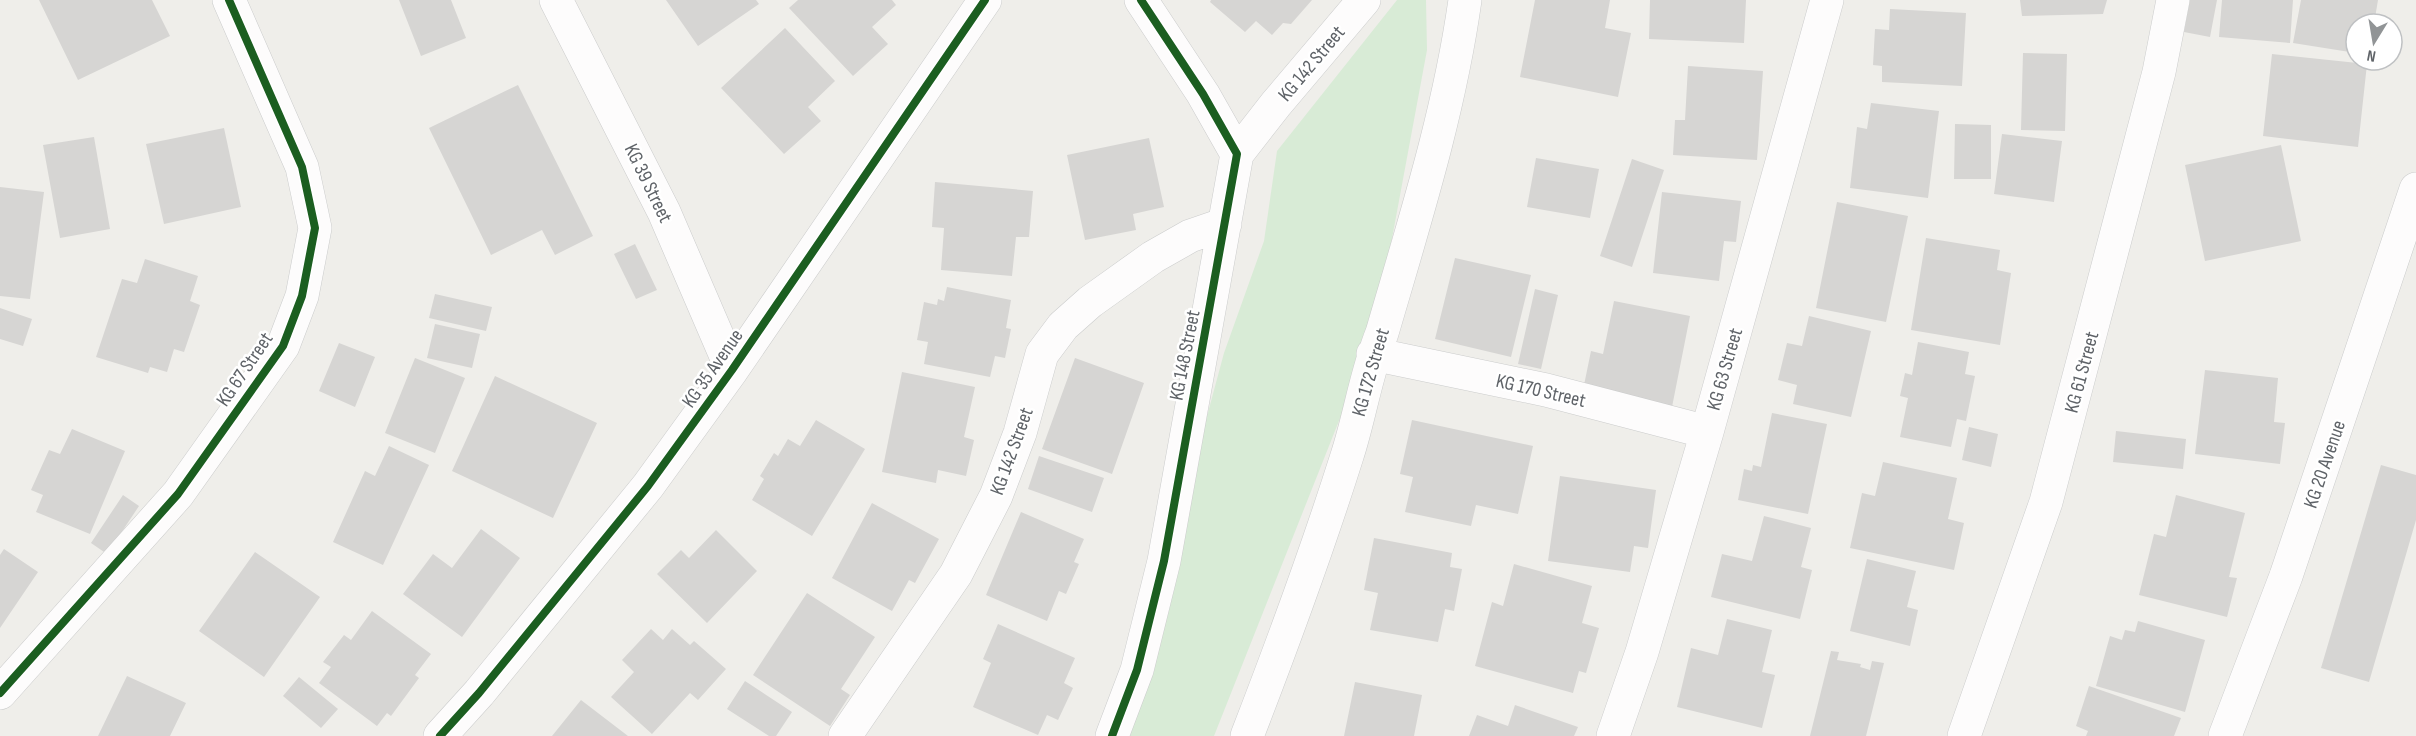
<svg xmlns="http://www.w3.org/2000/svg" width="2416" height="736" font-family="'Sofia Sans Condensed',sans-serif">
  <style>
    .green { fill: #d8ebd6 }
    .building { fill: #d6d5d3 }
    .lines { fill: none; stroke-linecap: round; stroke-linejoin: round }
    .street-casing { stroke: #cbcccc; stroke-width: 34 }
    .street { stroke: #fdfcfc; stroke-width: 33 }
    .cycleway-casing { stroke: #fff; stroke-width: 11 }
    .cycleway { stroke: #1b5e20; stroke-width: 8 }
    .labels { text-anchor: middle; stroke-width: 5; stroke-linejoin: round; paint-order: stroke }
    .street-label { font-size: 20px; fill: #5f6368; stroke: #fff }
  </style>
  <rect width="100%" height="100%" fill="#efeeea"/>
  <path class="green" d="M1397,0H1426L1427,50L1375,330L1214,736H1121L1224,353L1264,241L1277,151Z"/>
  <path class="building" d="M39,0H152L170,36L78,80Z
    M399,0H451L466,38L421,56Z
    M666,0H756L759,4L698,46Z
    M798,0H892L896,5L872,27L888,44L853,76L789,8Z
    M1211,0H1312L1291,24L1283,23L1272,35L1256,21L1245,32L1210,2Z
    M1535,0H1610L1605,28L1631,33L1618,97L1520,77Z
    M1650,0H1746L1744,43L1649,39Z
    M2020,0H2107L2103,14L2022,16Z
    M2190,0H2217L2210,37L2184,32Z
    M2222,0H2293L2290,43L2219,37Z
    M2301,0H2378L2374,24H2356V53L2293,43Z
    M1890,9L1966,13L1962,86L1882,82V66L1873,65L1875,29L1889,30Z
    M785,28L835,81L808,107L821,121L784,154L721,88Z
    M2023,53L2067,54L2065,131L2021,130Z
    M2272,54L2367,64L2358,147L2263,136Z
    M1688,66L1763,71L1757,160L1673,155L1675,120H1685Z
    M518,85L593,236L555,255L542,230L491,255L429,128Z
    M1871,103L1939,111L1928,198L1850,188L1857,127L1867,129Z
    M1955,124L1991,125V179H1954Z
    M224,128L241,207L164,224L146,144Z
    M2002,134L2062,141L2054,202L1994,194Z
    M94,137L110,229L60,238L43,145Z
    M1149,138L1164,207L1133,214L1136,230L1085,240L1067,155Z
    M2281,145L2301,241L2205,261L2185,165Z
    M1536,158L1599,169L1590,218L1527,207Z
    M1632,159L1664,170L1632,267L1600,256Z
    M935,182L1033,191L1029,237H1016L1012,276L941,270L944,228L932,227Z
    M0,187L44,192L30,299L0,296Z
    M1662,192L1741,201L1736,242L1724,241L1719,281L1653,273Z
    M1837,202L1908,216L1886,322L1816,308Z
    M1926,238L2000,250L1997,270L2011,273L2000,345L1911,330Z
    M635,244L657,290L636,299L614,254Z
    M1455,258L1531,275L1511,357L1435,339Z
    M145,259L198,276L190,301L200,305L184,352L174,349L167,372L150,367L148,373L96,357L122,279L137,283Z
    M947,287L1011,300L1006,328L1011,329L1005,358L995,356L990,377L924,364L928,342L917,340L924,302L937,305L938,299L944,301Z
    M1535,289L1558,295L1541,369L1518,364Z
    M435,294L492,307L486,331L429,318Z
    M1614,301L1690,316L1672,407L1583,390L1591,351L1603,354Z
    M0,308L32,319L23,346L0,339Z
    M1809,316L1871,331L1851,417L1793,404L1797,385L1778,380L1787,343L1802,346Z
    M435,324L480,334L472,368L427,358Z
    M1918,342L1969,352L1965,374L1975,376L1966,421L1957,419L1951,447L1900,437L1908,398L1900,396L1905,373L1912,375Z
    M339,343L375,357L355,407L319,391Z
    M415,358L465,378L435,453L385,433Z
    M1075,358L1144,383L1112,474L1042,449Z
    M2205,370L2278,378L2274,422L2285,423L2280,464L2195,454Z
    M902,372L975,387L964,437L974,440L966,476L938,470L936,483L882,472Z
    M495,376L597,423L553,518L452,471Z
    M1772,413L1827,424L1808,514L1738,500L1744,469L1752,471L1753,465L1761,467Z
    M816,420L865,449L812,536L752,500L764,479L760,476L774,453L778,456L788,439L800,446Z
    M1412,420L1533,446L1518,514L1476,505L1471,526L1405,512L1413,477L1400,474Z
    M1969,427L1998,434L1991,467L1962,460Z
    M72,429L125,451L90,534L36,512L43,495L31,490L49,450L60,454Z
    M2116,431L2186,439L2183,469L2113,462Z
    M389,446L429,465L383,565L333,542L365,471L375,476Z
    M1039,456L1104,478L1092,512L1028,489Z
    M1883,462L1957,478L1948,519L1964,523L1954,570L1850,548L1862,493L1875,496Z
    M2381,465L2416,475V520L2369,682L2321,668Z
    M1560,476L1656,490L1648,548L1634,546L1630,572L1548,561Z
    M123,495L139,506L107,554L91,543Z
    M2176,495L2245,513L2229,577L2237,578L2227,617L2139,595L2154,534L2166,537Z
    M872,503L939,539L915,583L909,580L892,611L832,578Z
    M1021,512L1084,539L1074,562L1079,564L1066,594L1059,591L1047,621L986,595Z
    M1764,516L1811,528L1801,567L1812,570L1800,619L1711,597L1722,554L1752,561Z
    M481,529L520,558L462,637L403,594L433,554L452,568Z
    M716,530L757,571L707,623L657,574L681,550L689,558Z
    M1374,538L1452,553L1450,567L1462,569L1454,611L1445,609L1438,642L1370,630L1378,593L1364,590Z
    M4,549L38,572L0,628V555Z
    M255,552L320,597L264,677L199,631Z
    M1867,559L1916,571L1907,607L1918,610L1910,646L1850,631Z
    M1514,564L1592,586L1582,623L1599,628L1586,673L1579,671L1573,693L1475,666L1492,602L1503,606Z
    M807,593L875,637L841,689L850,695L830,726L753,675Z
    M372,611L431,654L415,675L419,678L391,716L387,713L377,726L319,683L331,667L323,662L344,635L351,640Z
    M1727,619L1772,630L1762,672L1775,675L1762,728L1677,707L1691,648L1718,655Z
    M2138,621L2205,640L2185,712L2096,686L2110,636L2122,640L2125,630L2135,632Z
    M998,624L1075,658L1064,683L1073,688L1058,720L1047,715L1038,735L973,707L991,663L983,659Z
    M651,629L663,640L672,629L690,645L694,641L726,669L698,700L690,693L652,734L611,697L634,672L622,660Z
    M1831,651L1839,652L1837,660L1861,664L1860,667L1870,670L1872,661L1884,663L1866,736H1810Z
    M127,676L186,703L170,736H98Z
    M299,677L338,709L321,728L283,696Z
    M745,681L792,712L776,736H769L727,709Z
    M1355,682L1422,695L1414,736H1344Z
    M2089,686L2181,718L2174,736H2086L2088,731L2076,726Z
    M581,700L628,736H552Z
    M1515,705L1578,727L1574,736H1469L1477,715L1508,726Z"/>
  <g class="lines">
    <defs>
      <path id="street" d="M556,0L664,212L732,370
        M1237,154L1276,104L1364,0
        M1373,354L1546,390L1707,432
        M0,693L178,494L283,346L302,296L315,228L302,167L229,0
        M440,736L479,693L648,486L732,370L985,0
        M845,736L956,574L996,496L1020,433L1042,354L1063,326L1090,302L1153,257L1190,236L1225,224
        M1112,736L1137,670L1164,561L1237,154L1203,94L1141,0
        M1247,736C1283,643 1317,551 1347,456C1360,416 1366,373 1382,333C1414,223 1449,114 1465,0
        M1613,736L1642,652L1707,432L1827,0
        M1964,736L2046,502L2159,72L2173,0
        M2225,736L2286,576L2416,189"/>
    </defs>
    <use href="#street" class="street-casing"/>
    <use href="#street" class="street"/>
    <defs>
      <path id="cycleway" d="M0,693L178,494L283,346L302,296L315,228L302,167L229,0
        M440,736L479,693L648,486L732,370L985,0
        M1112,736L1137,670L1164,561L1237,154L1203,94L1141,0"/>
    </defs>
    <use href="#cycleway" class="cycleway-casing"/>
    <use href="#cycleway" class="cycleway"/>
  </g>
  <g class="labels">
    <g class="street-label">
      <text transform="translate(1311 63) rotate(-50)" y="7">KG 142 Street</text>
      <text transform="translate(649 183) rotate(64)" y="7">KG 39 Street</text>
      <text transform="translate(1184 355) rotate(-79)" y="7">KG 148 Street</text>
      <text transform="translate(712 368) rotate(-55)" y="7">KG 35 Avenue</text>
      <text transform="translate(244 369) rotate(-56)" y="7">KG 67 Street</text>
      <text transform="translate(1724 369) rotate(-74)" y="7">KG 63 Street</text>
      <text transform="translate(1370 372) rotate(-74)" y="7">KG 172 Street</text>
      <text transform="translate(2081 372) rotate(-75)" y="7">KG 61 Street</text>
      <text transform="translate(1541 390) rotate(13)" y="7">KG 170 Street</text>
      <text transform="translate(1011 451) rotate(-70)" y="7">KG 142 Street</text>
      <text transform="translate(2324 464) rotate(-71)" y="7">KG 20 Avenue</text>
    </g>
  </g>
  <g transform="translate(2374 42) rotate(191)"><circle r="28" fill="#ffffff" stroke="#bfc1c3" stroke-width="1.5"/>
  <path d="M0-4.5L10 22L0 15L-10 22Z" fill="#919496"/>
  <text y="-9" font-size="16" font-weight="bold" text-anchor="middle" fill="#5f6368">N</text>
  </g>
</svg>
